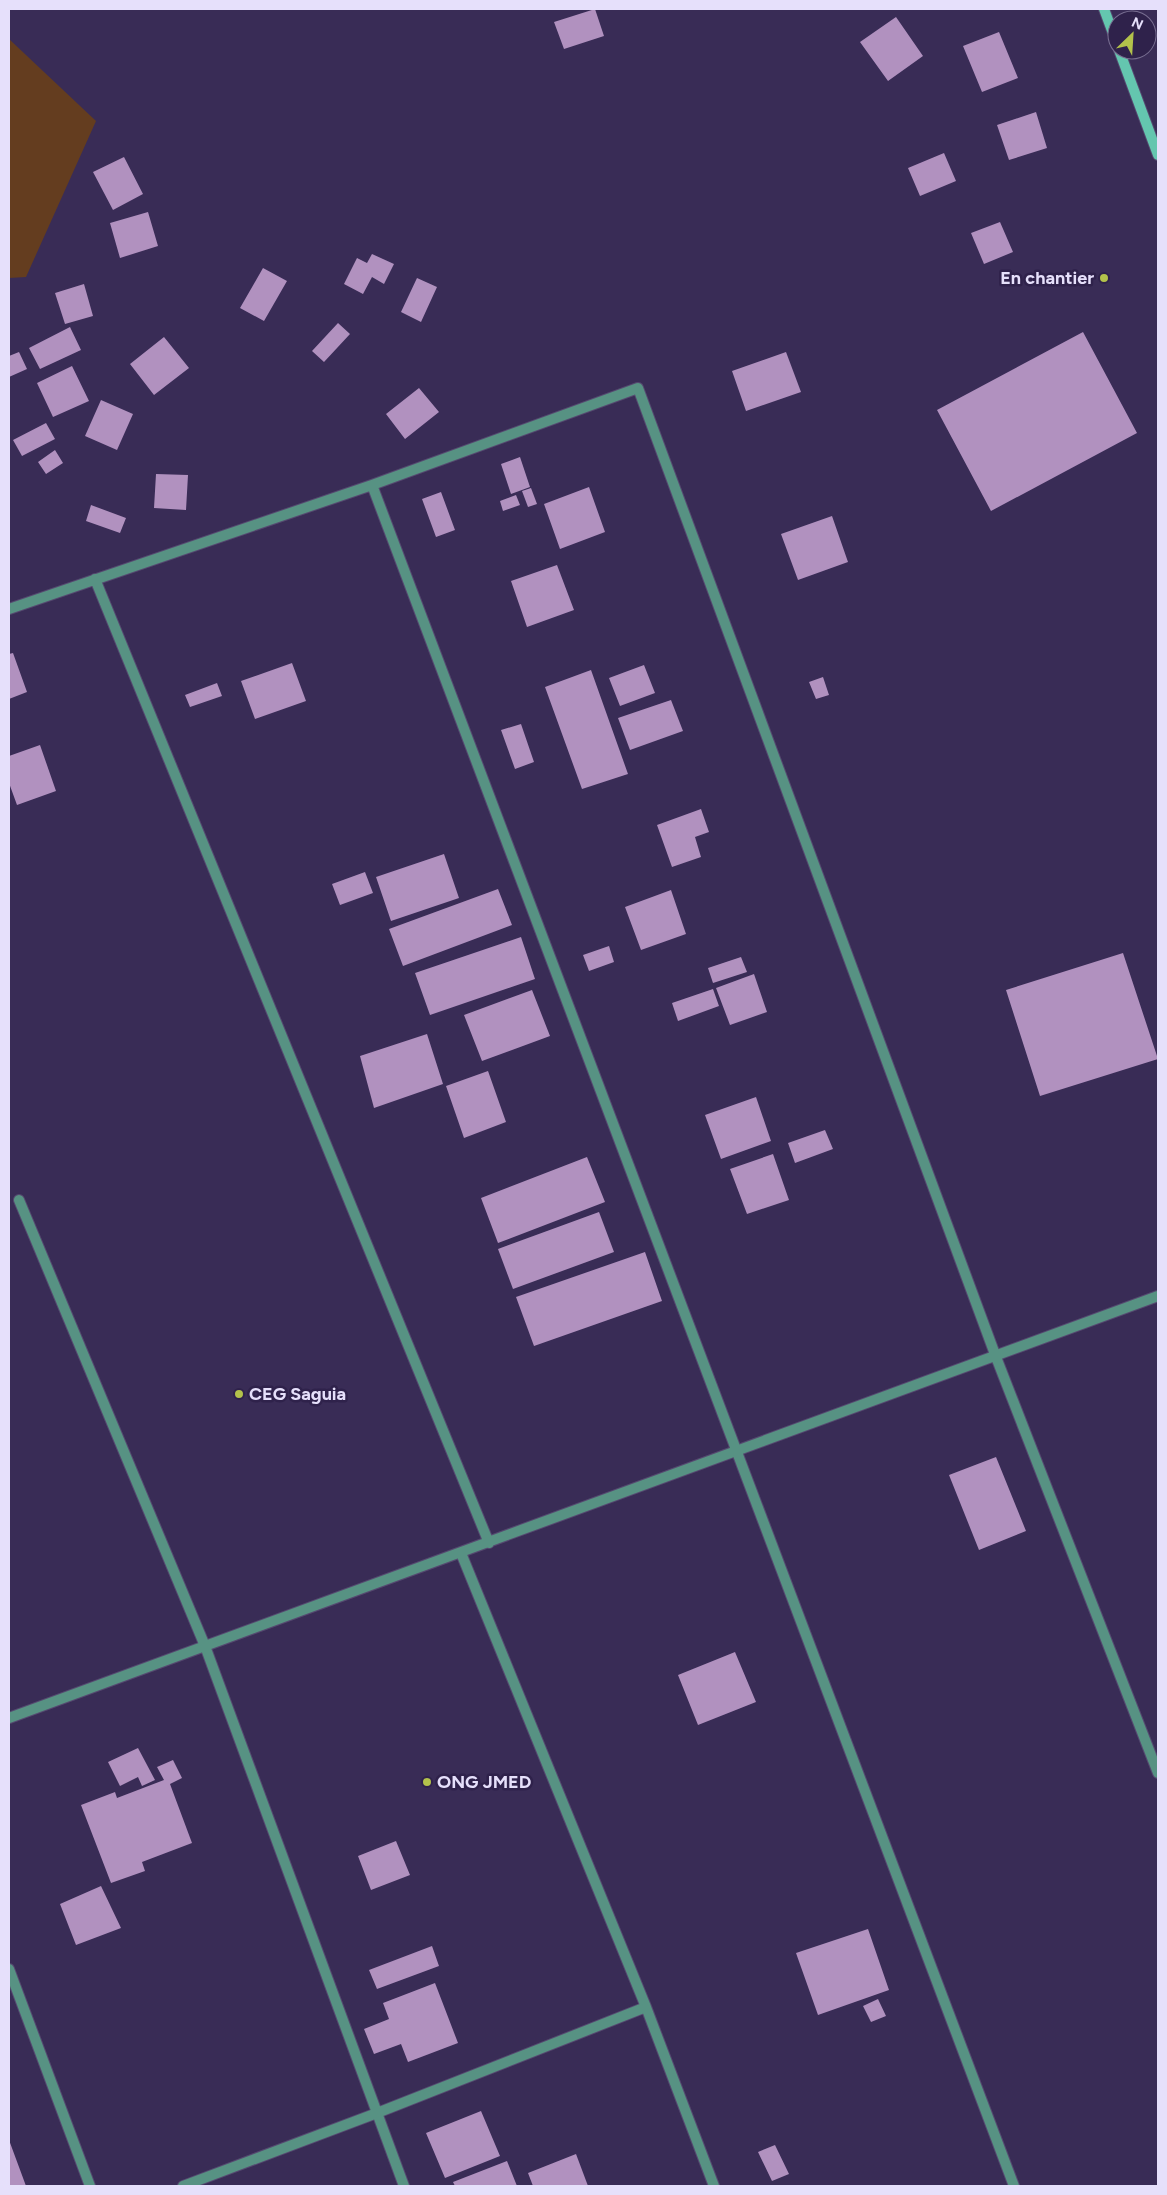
<svg xmlns="http://www.w3.org/2000/svg" width="1167" height="2195" font-family="Figtree,sans-serif">
  <style>
    .green { fill: #643d1f }
    .building { fill: #b191bf }
    .lines { fill: none; stroke-linecap: round; stroke-linejoin: round }
    .minor-casing { stroke: #554970; stroke-width: 12 }
    .secondary-casing { stroke: #554970; stroke-width: 12 }
    .minor { stroke: #579283; stroke-width: 10 }
    .secondary { stroke: #64c6af; stroke-width: 10 }
    .poi-dot { fill: #b3c24b; stroke: #2f224b; stroke-width: 2 }
    .labels { text-anchor: middle; stroke-width: 5; stroke-linejoin: round; paint-order: stroke }
    .poi-label { font-size: 18px; font-weight: bold; fill: #e6e0fb; stroke: #2f224b; text-anchor: start }
  </style>
  <rect width="100%" height="100%" fill="#392c56"/>
  <path class="green" d="M9,39L96,121L26,277L9,278Z"/>
  <path class="building" d="M595,9L604,36L564,49L554,22Z
    M896,17L923,56L888,81L860,42Z
    M999,32L1018,78L982,92L963,46Z
    M1036,112L1047,148L1009,160L997,125Z
    M944,153L956,181L920,196L908,168Z
    M124,157L143,194L113,210L93,172Z
    M148,212L158,246L120,258L110,223Z
    M1000,222L1013,252L984,264L971,233Z
    M372,254L394,264L384,284L372,277L363,294L344,284L357,258L367,263Z
    M263,268L287,281L264,321L240,308Z
    M417,278L437,287L421,322L401,312Z
    M84,284L93,316L65,324L55,293Z
    M338,323L350,334L324,362L312,351Z
    M70,327L81,350L40,369L29,348Z
    M1083,332L1137,433L991,511L937,410Z
    M164,337L189,368L154,395L130,364Z
    M19,352L27,369L9,377V356Z
    M786,352L801,392L746,411L732,371Z
    M72,366L89,401L53,417L37,383Z
    M419,388L439,412L405,439L386,414Z
    M101,400L133,414L117,450L85,436Z
    M46,423L55,439L22,456L13,440Z
    M55,450L63,463L46,474L38,462Z
    M520,457L530,487L511,494L501,464Z
    M156,474L188,475L186,510L154,508Z
    M589,487L605,532L560,549L544,504Z
    M531,488L537,504L528,507L522,491Z
    M441,492L455,530L436,537L422,499Z
    M516,495L520,505L503,511L500,501Z
    M91,505L126,518L120,533L86,521Z
    M832,516L848,562L798,580L781,534Z
    M557,565L574,610L527,627L511,581Z
    M13,653L27,692L9,699V654Z
    M292,663L306,701L255,719L241,681Z
    M644,665L655,693L620,706L609,678Z
    M591,670L628,774L582,789L545,687Z
    M823,677L829,695L816,699L809,682Z
    M217,683L222,696L190,707L185,695Z
    M671,700L683,731L630,750L618,718Z
    M521,724L534,762L515,769L501,730Z
    M40,745L56,791L17,805L9,783V756Z
    M701,809L709,832L695,837L701,857L672,867L657,825Z
    M444,854L459,898L391,921L376,877Z
    M365,872L373,893L340,905L332,884Z
    M498,889L512,925L403,966L389,929Z
    M671,890L686,934L641,950L625,907Z
    M521,937L535,979L430,1015L415,973Z
    M609,946L614,962L589,971L583,955Z
    M1123,953L1158,1059L1040,1096L1006,990Z
    M741,957L747,972L713,983L708,968Z
    M754,974L767,1012L730,1025L716,988Z
    M713,989L719,1006L678,1021L672,1003Z
    M532,990L550,1036L482,1061L464,1015Z
    M427,1034L443,1084L374,1108L360,1056Z
    M488,1071L506,1122L464,1138L446,1086Z
    M756,1097L771,1141L721,1159L705,1115Z
    M825,1130L833,1149L795,1163L788,1143Z
    M773,1154L789,1200L747,1214L730,1169Z
    M587,1157L605,1202L498,1243L481,1198Z
    M599,1212L614,1252L513,1289L498,1249Z
    M645,1252L662,1301L534,1346L516,1297Z
    M996,1457L1026,1531L979,1550L949,1475Z
    M735,1652L756,1702L698,1725L678,1675Z
    M138,1748L155,1780L142,1786L138,1777L120,1786L108,1762Z
    M173,1760L182,1778L170,1784L192,1843L142,1862L145,1871L111,1883L81,1805L115,1792L117,1798L164,1780L157,1767Z
    M396,1841L410,1875L371,1890L358,1856Z
    M101,1886L121,1928L76,1945L60,1904Z
    M868,1929L889,1990L818,2015L796,1953Z
    M432,1946L439,1966L377,1989L369,1970Z
    M435,1983L458,2043L408,2062L401,2044L374,2054L364,2029L389,2019L383,2003Z
    M878,1999L886,2016L871,2022L863,2006Z
    M481,2111L500,2156L445,2178L426,2133Z
    M9,2140L26,2186H9Z
    M775,2145L789,2174L772,2181L758,2152Z
    M576,2154L588,2186H533L528,2173Z
    M507,2161L517,2186H455L453,2182Z"/>
  <g class="lines">
    <defs>
      <path id="minor" d="M372,485L1014,2186
        M95,579L489,1543
        M9,609L372,485L638,388L996,1357L1158,1773
        M19,1200L205,1646L404,2186
        M461,1553L646,2007L714,2186
        M9,1718L1158,1296
        M9,1969L90,2186
        M183,2186L377,2113L646,2007"/>
      <path id="secondary" d="M1104,9L1117,44
        M1119,50L1158,155"/>
    </defs>
    <use href="#minor" class="minor-casing"/>
    <use href="#secondary" class="secondary-casing"/>
    <use href="#minor" class="minor"/>
    <use href="#secondary" class="secondary"/>
  </g>
  <g class="poi-dot">
    <circle cx="1104" cy="278" r="5"/>
    <circle cx="239" cy="1394" r="5"/>
    <circle cx="427" cy="1782" r="5"/>
  </g>
  <g class="labels">
    <g class="poi-label">
      <text x="1094" y="284" text-anchor="end">En chantier</text>
      <text x="249" y="1400">CEG Saguia</text>
      <text x="437" y="1788">ONG JMED</text>
    </g>
  </g>
  <rect width="1167" height="2195" fill="none" stroke="#e6e0fb" stroke-width="20"/>
  <g transform="translate(1132 35) rotate(25)"><circle r="24" fill="#2f224b" stroke="#786e91"/>
  <path d="M0-4L9 19L0 12L-9 19Z" fill="#b3c24b"/>
  <text y="-8" font-size="14" font-weight="bold" text-anchor="middle" fill="#e6e0fb">N</text>
  </g>
</svg>
